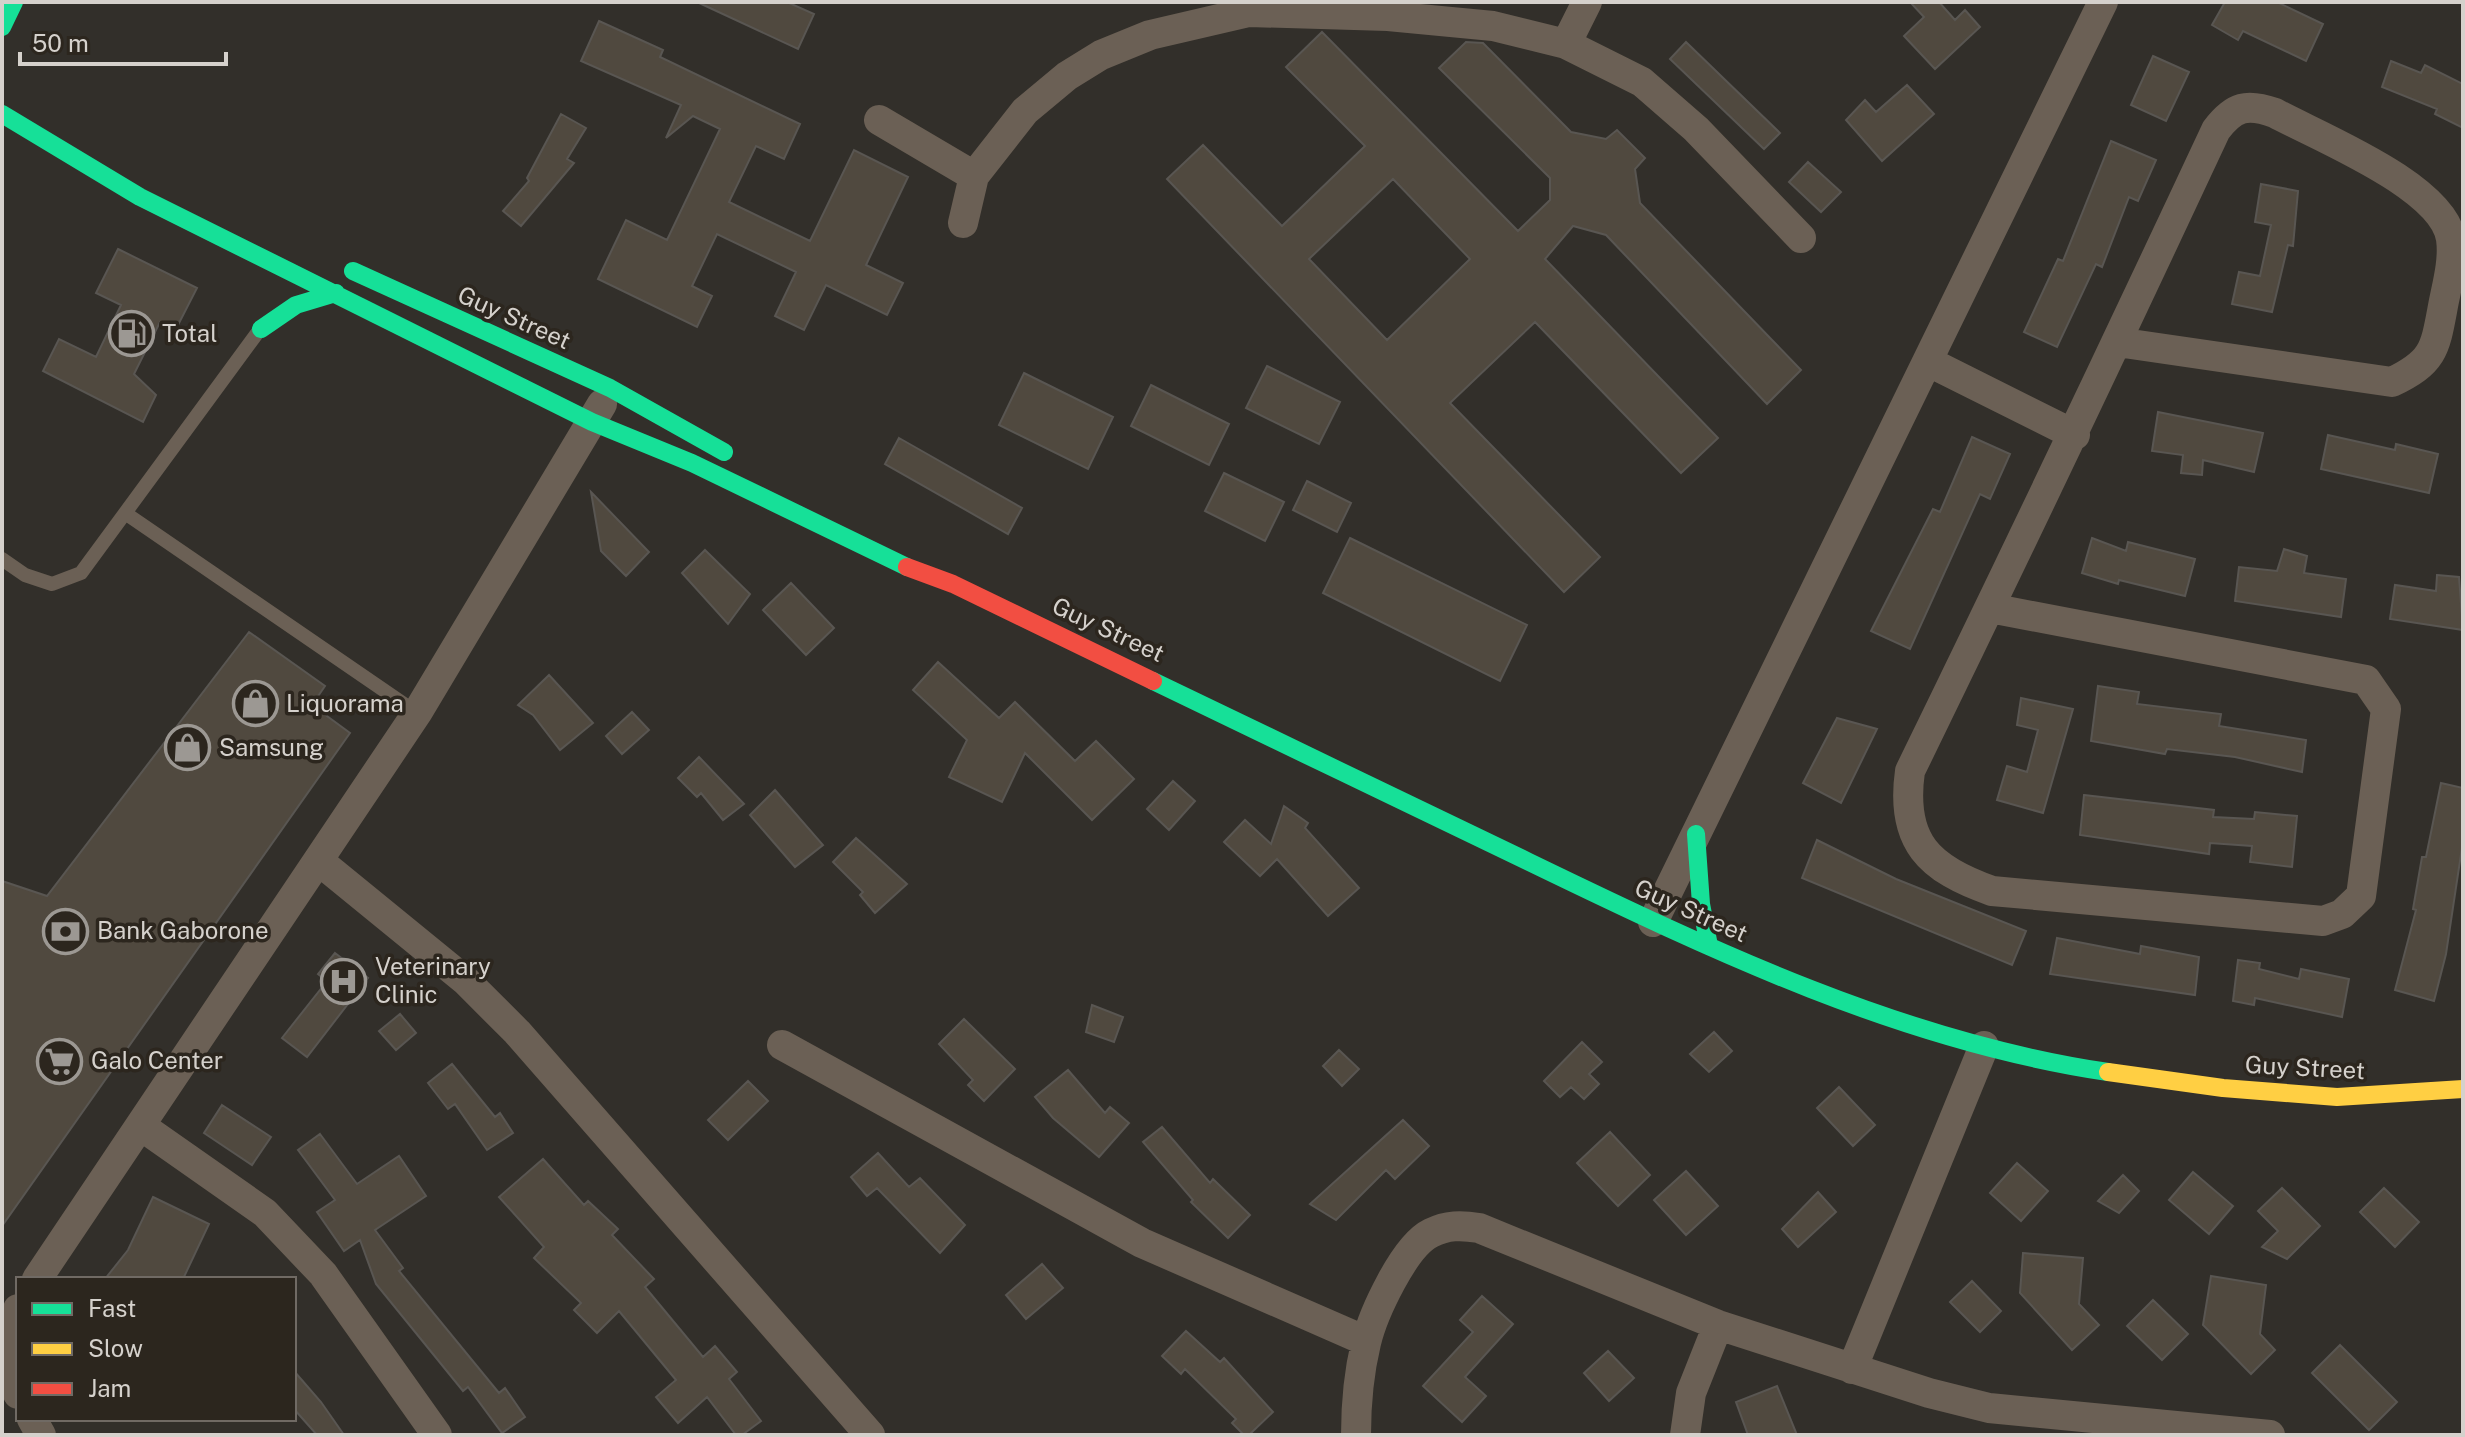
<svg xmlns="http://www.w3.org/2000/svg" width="2465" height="1437" font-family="'Public Sans',sans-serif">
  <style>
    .building { fill: #50493f; stroke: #595652; stroke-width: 2; fill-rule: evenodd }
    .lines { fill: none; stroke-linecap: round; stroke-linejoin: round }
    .lane { stroke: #6b6055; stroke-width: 14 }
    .street { stroke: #6b6055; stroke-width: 30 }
    .fast { stroke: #16e098; stroke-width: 18 }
    .slow { stroke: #ffcf43; stroke-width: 18 }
    .jam { stroke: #f24e42; stroke-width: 18 }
    .labels { text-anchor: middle; stroke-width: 7; stroke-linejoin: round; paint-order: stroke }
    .street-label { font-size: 24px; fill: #d5d1cc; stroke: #2c261e }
    .poi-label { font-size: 24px; fill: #d5d1cc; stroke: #2c261e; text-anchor: start }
  </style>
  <rect width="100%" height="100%" fill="#322f2a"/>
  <path class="building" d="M697,2H787L814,14L798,49Z
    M1910,2H1939L1955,20L1965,10L1980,27L1935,69L1904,36L1924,17Z
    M2225,2H2277L2323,24L2306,61L2243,31L2238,40L2212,25Z
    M599,21L663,50L660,57L800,124L784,159L756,146L729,202L810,241L854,150L908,177L866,265L903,283L887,315L826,285L804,330L775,316L796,272L717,234L692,286L712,296L697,327L598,279L626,220L667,240L720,129L693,116L666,138L681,105L581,61Z
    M1322,32L1518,231L1550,200V178L1439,68L1466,42L1483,43L1571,132L1606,139L1617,130L1645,158L1635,169L1640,203L1801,370L1767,404L1606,235L1573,226L1545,259L1718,438L1681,473L1535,322L1450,403L1600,557L1564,592L1167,179L1203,145L1282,226L1365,146L1286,67ZM1393,179L1470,259L1387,340L1309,259Z
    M1686,42L1780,133L1764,149L1670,59Z
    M2153,56L2189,72L2166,121L2131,105Z
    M2391,61L2421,73L2425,65L2463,84V128L2435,114L2437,109L2382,87Z
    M1907,85L1934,114L1882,161L1846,120L1865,100L1876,112Z
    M561,114L586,128L567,159L574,163L521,226L503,211L529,181L527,178Z
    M2111,141L2156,160L2138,201L2129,197L2102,267L2096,264L2057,347L2024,332L2058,259L2063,261Z
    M1808,162L1841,192L1821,212L1789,182Z
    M2261,184L2298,191L2293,246L2288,245L2272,312L2232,304L2239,272L2260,276L2271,225L2255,222Z
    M118,249L197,288L176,329L160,322L134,374L156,395L143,422L43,371L59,339L96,357L121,305L96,293Z
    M1267,366L1340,402L1319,444L1246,408Z
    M1024,373L1113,417L1088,469L999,425Z
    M1151,385L1229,424L1209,465L1131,426Z
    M2158,412L2263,433L2254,472L2203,460L2202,475L2181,473L2183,455L2152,451Z
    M2328,435L2395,450L2396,444L2438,454L2429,493L2321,469Z
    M1972,437L2010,454L1990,499L1980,494L1910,649L1871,631L1933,509L1940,512Z
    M899,438L1022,508L1008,534L885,464Z
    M1224,473L1284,502L1265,541L1205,511Z
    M1307,481L1351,503L1337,532L1293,510Z
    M591,492L649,552L626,576L601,551Z
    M1350,538L1527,625L1500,681L1323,593Z
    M2092,538L2126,551L2128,542L2195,559L2185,596L2119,580L2118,584L2082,573Z
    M2284,549L2307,556L2304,573L2346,579L2341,617L2235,601L2239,567L2277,571Z
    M705,550L750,594L728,624L682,573Z
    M2437,575L2459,577L2463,630L2390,619L2395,585L2436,591Z
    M791,583L834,628L806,655L763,610Z
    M249,632L325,686L312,705L350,733L2,1226V881L47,896Z
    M938,662L999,718L1015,702L1075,761L1096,741L1134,779L1092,820L1025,753L1002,802L949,777L967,740L913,690Z
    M549,675L593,723L560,750L533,715L518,705Z
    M2098,686L2139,692L2137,704L2221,714L2219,726L2306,740L2302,772L2235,757L2167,749L2165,754L2091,741Z
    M2021,698L2073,709L2043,813L1997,800L2007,766L2027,772L2038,730L2017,725Z
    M632,712L649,730L622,754L606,736Z
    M1837,718L1877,729L1841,803L1803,783Z
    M699,757L744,804L723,820L701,793L697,797L678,778Z
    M1173,781L1195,801L1169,830L1147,809Z
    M2441,783L2463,788V841L2446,954L2434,1001L2395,990L2416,910L2413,909L2422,857H2426Z
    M775,790L823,845L795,867L750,815Z
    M2084,795L2214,810L2213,817L2254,819L2255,812L2297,816L2292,867L2250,862L2252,846L2210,843L2209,854L2080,835Z
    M1284,806L1308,823L1305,828L1359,888L1328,916L1277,859L1260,876L1224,842L1245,820L1271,844Z
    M856,838L907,884L875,913L860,895L863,892L833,862Z
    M1817,840L1896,879L2026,931L2012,965L1802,878Z
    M2057,938L2140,954L2141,946L2199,957L2195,995L2050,974Z
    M335,953L368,978L307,1057L282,1038L327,981L318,974Z
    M2238,960L2260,963L2259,969L2299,979L2301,969L2349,979L2342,1017L2255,998L2254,1005L2233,1001Z
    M1092,1005L1123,1017L1114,1042L1086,1032Z
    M400,1014L416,1033L396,1050L379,1031Z
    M964,1019L1015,1069L984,1101L968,1085L973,1080L939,1044Z
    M1714,1032L1732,1051L1709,1072L1690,1054Z
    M1582,1042L1602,1062L1589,1074L1599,1084L1584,1099L1571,1087L1560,1097L1544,1081Z
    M1339,1050L1359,1069L1342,1086L1323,1066Z
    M452,1064L495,1117L500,1113L513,1133L487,1150L455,1104L448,1109L428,1083Z
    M1068,1070L1105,1113L1110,1107L1129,1123L1099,1157L1053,1118L1035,1097Z
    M748,1081L768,1101L728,1140L708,1120Z
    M1839,1087L1875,1125L1853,1146L1817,1108Z
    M222,1105L271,1137L252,1165L204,1133Z
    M1403,1120L1429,1146L1395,1179L1386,1170L1336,1220L1310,1204Z
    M1162,1127L1210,1183L1213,1179L1250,1215L1228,1238L1191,1202L1193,1200L1143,1142Z
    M1610,1132L1650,1175L1618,1206L1577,1163Z
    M320,1134L357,1184L399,1156L426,1196L375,1230L403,1268L399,1271L499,1393L505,1388L525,1417L502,1433L468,1387L463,1391L376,1284L360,1240L344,1251L317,1212L335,1200L298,1150Z
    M878,1153L909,1187L920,1178L965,1225L940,1253L877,1188L867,1196L851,1177Z
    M543,1159L584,1205L588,1201L618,1229L612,1235L654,1279L645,1287L703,1357L715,1346L737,1372L729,1379L761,1421L742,1435H736L707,1397L678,1423L656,1397L676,1380L619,1311L597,1333L574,1310L581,1303L534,1258L544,1247L499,1197Z
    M2017,1163L2048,1191L2021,1221L1990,1193Z
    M1686,1171L1718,1206L1686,1235L1654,1200Z
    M2193,1172L2233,1206L2209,1234L2169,1200Z
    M2123,1175L2139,1191L2119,1213L2098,1201Z
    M2282,1188L2320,1226L2287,1259L2262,1247L2278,1231L2258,1211Z
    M2384,1188L2419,1222L2395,1247L2360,1212Z
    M1818,1192L1836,1212L1798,1247L1782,1229Z
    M153,1197L209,1224L183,1279H105L128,1250Z
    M2023,1253L2083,1258L2079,1304L2099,1325L2072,1350L2020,1293Z
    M1042,1264L1063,1288L1026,1319L1006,1295Z
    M2211,1276L2266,1285L2260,1334L2275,1350L2251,1374L2203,1325Z
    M1972,1281L2001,1311L1980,1332L1950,1302Z
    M1482,1296L1513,1324L1465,1377L1486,1396L1462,1422L1423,1386L1473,1332L1460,1320Z
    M2153,1300L2188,1334L2162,1360L2127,1326Z
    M1186,1331L1220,1362L1224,1358L1273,1412L1249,1435H1244L1232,1423L1236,1419L1185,1369L1181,1374L1162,1356Z
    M2340,1345L2397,1402L2369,1430L2312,1373Z
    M1608,1351L1634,1378L1609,1401L1584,1373Z
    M294,1371L321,1402L344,1435H317L294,1409Z
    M1777,1386L1797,1435H1748L1736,1402Z"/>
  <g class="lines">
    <path class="lane" d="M125,513L417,713
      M2,559L25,575L52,584L81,573L258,332"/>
    <path class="street" d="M1566,44L1587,2
      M879,120L974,176
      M963,223L974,176L1025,111L1067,76L1101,55L1150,35L1249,12L1388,16L1493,26L1566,44L1642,82L1696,129L1801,238
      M1929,362L2075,435
      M1990,608L2366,680L2386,709L2361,896L2342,914L2323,921L1992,891C1929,869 1900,842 1910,771C2014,558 2116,344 2216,130C2234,106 2247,103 2275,113C2319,137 2443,186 2451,239C2454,261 2447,285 2443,306C2435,349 2434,362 2392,382L2117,342
      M319,861L466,981L517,1032L870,1435
      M1653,922L2103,2
      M782,1045L1142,1243L1366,1341
      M141,1126L265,1213L323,1274L437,1435
      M37,1279L417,713L602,404
      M18,1309C9,1335 4,1368 18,1394
      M1852,1369L1984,1046
      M32,1419L41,1435
      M1356,1435C1356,1405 1359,1372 1366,1343C1373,1314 1404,1246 1431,1233C1447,1225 1461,1225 1479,1228L1718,1325L1929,1393L1989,1408L2270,1435
      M1685,1435L1691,1393L1718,1325"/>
    <path class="fast" d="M2,27L14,2
      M2,114L140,197L592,422L692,463L907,567
      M353,271L610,388L724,452
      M261,329L296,305L336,293
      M1153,681C1278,741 1404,802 1529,862C1713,951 1904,1042 2108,1072
      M1696,834L1701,904L1709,946"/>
    <path class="slow" d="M2108,1072L2223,1088L2337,1097L2463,1089"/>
    <path class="jam" d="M907,567L953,584L1153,681"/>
  </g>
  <defs>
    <symbol id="fuel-ring" viewBox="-11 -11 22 22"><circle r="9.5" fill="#2c261e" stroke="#9c9893" stroke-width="1.5"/><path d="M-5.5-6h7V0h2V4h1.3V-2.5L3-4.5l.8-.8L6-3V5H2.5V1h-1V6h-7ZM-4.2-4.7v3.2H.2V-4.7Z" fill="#9c9893"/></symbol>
    <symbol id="shop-ring" viewBox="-11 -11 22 22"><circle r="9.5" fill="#2c261e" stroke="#9c9893" stroke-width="1.5"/><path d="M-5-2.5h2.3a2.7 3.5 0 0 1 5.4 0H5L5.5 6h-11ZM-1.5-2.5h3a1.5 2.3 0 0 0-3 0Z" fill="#9c9893"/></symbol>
    <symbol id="bank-ring" viewBox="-11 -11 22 22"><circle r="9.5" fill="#2c261e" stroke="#9c9893" stroke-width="1.5"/><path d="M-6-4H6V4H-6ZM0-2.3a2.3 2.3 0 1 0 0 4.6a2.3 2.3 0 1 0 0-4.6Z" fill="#9c9893"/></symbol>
    <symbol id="hospital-ring" viewBox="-11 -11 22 22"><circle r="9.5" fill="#2c261e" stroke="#9c9893" stroke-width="1.5"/><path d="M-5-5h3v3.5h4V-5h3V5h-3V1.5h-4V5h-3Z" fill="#9c9893"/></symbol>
    <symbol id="supermarket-ring" viewBox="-11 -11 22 22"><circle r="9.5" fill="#2c261e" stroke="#9c9893" stroke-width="1.5"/><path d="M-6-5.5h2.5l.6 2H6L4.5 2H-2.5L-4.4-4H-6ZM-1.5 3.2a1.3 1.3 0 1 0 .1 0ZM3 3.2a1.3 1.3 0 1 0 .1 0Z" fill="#9c9893"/></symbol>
  </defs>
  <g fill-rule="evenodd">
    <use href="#fuel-ring" x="106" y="308" width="51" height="51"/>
    <use href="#shop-ring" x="230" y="678" width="51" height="51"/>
    <use href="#shop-ring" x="162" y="722" width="51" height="51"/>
    <use href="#bank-ring" x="40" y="906" width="51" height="51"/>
    <use href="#hospital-ring" x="318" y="956" width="51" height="51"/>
    <use href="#supermarket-ring" x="34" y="1036" width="51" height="51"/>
  </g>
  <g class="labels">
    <g class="street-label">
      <text transform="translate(514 318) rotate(24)" y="8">Guy Street</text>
      <text transform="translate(1108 630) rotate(25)" y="8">Guy Street</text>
      <text transform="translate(1691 911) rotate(24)" y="8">Guy Street</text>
      <text transform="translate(2305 1068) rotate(3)" y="8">Guy Street</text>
    </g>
    <g class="poi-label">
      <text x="162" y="342">Total</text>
      <text x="286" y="712">Liquorama</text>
      <text x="219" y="756">Samsung</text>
      <text x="97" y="939">Bank Gaborone</text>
      <text x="375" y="975">Veterinary<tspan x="375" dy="28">Clinic</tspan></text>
      <text x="91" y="1069">Galo Center</text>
    </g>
  </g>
  <rect width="2465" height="1437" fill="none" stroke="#d5d1cc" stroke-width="8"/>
  <rect x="16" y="1277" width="280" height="144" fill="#2c261e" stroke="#706a64" stroke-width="2"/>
  <rect x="32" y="1303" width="40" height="12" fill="#16e098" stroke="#706a64" stroke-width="2"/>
  <text x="88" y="1317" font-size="24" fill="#d5d1cc">Fast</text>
  <rect x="32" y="1343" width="40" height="12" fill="#ffcf43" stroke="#706a64" stroke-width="2"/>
  <text x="88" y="1357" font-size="24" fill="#d5d1cc">Slow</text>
  <rect x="32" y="1383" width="40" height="12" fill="#f24e42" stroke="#706a64" stroke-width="2"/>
  <text x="88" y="1397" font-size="24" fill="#d5d1cc">Jam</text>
  <path d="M20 52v12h206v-12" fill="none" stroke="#d5d1cc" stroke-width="4"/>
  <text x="32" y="52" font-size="24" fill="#d5d1cc" stroke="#2c261e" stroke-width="6" paint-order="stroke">50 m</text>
</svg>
